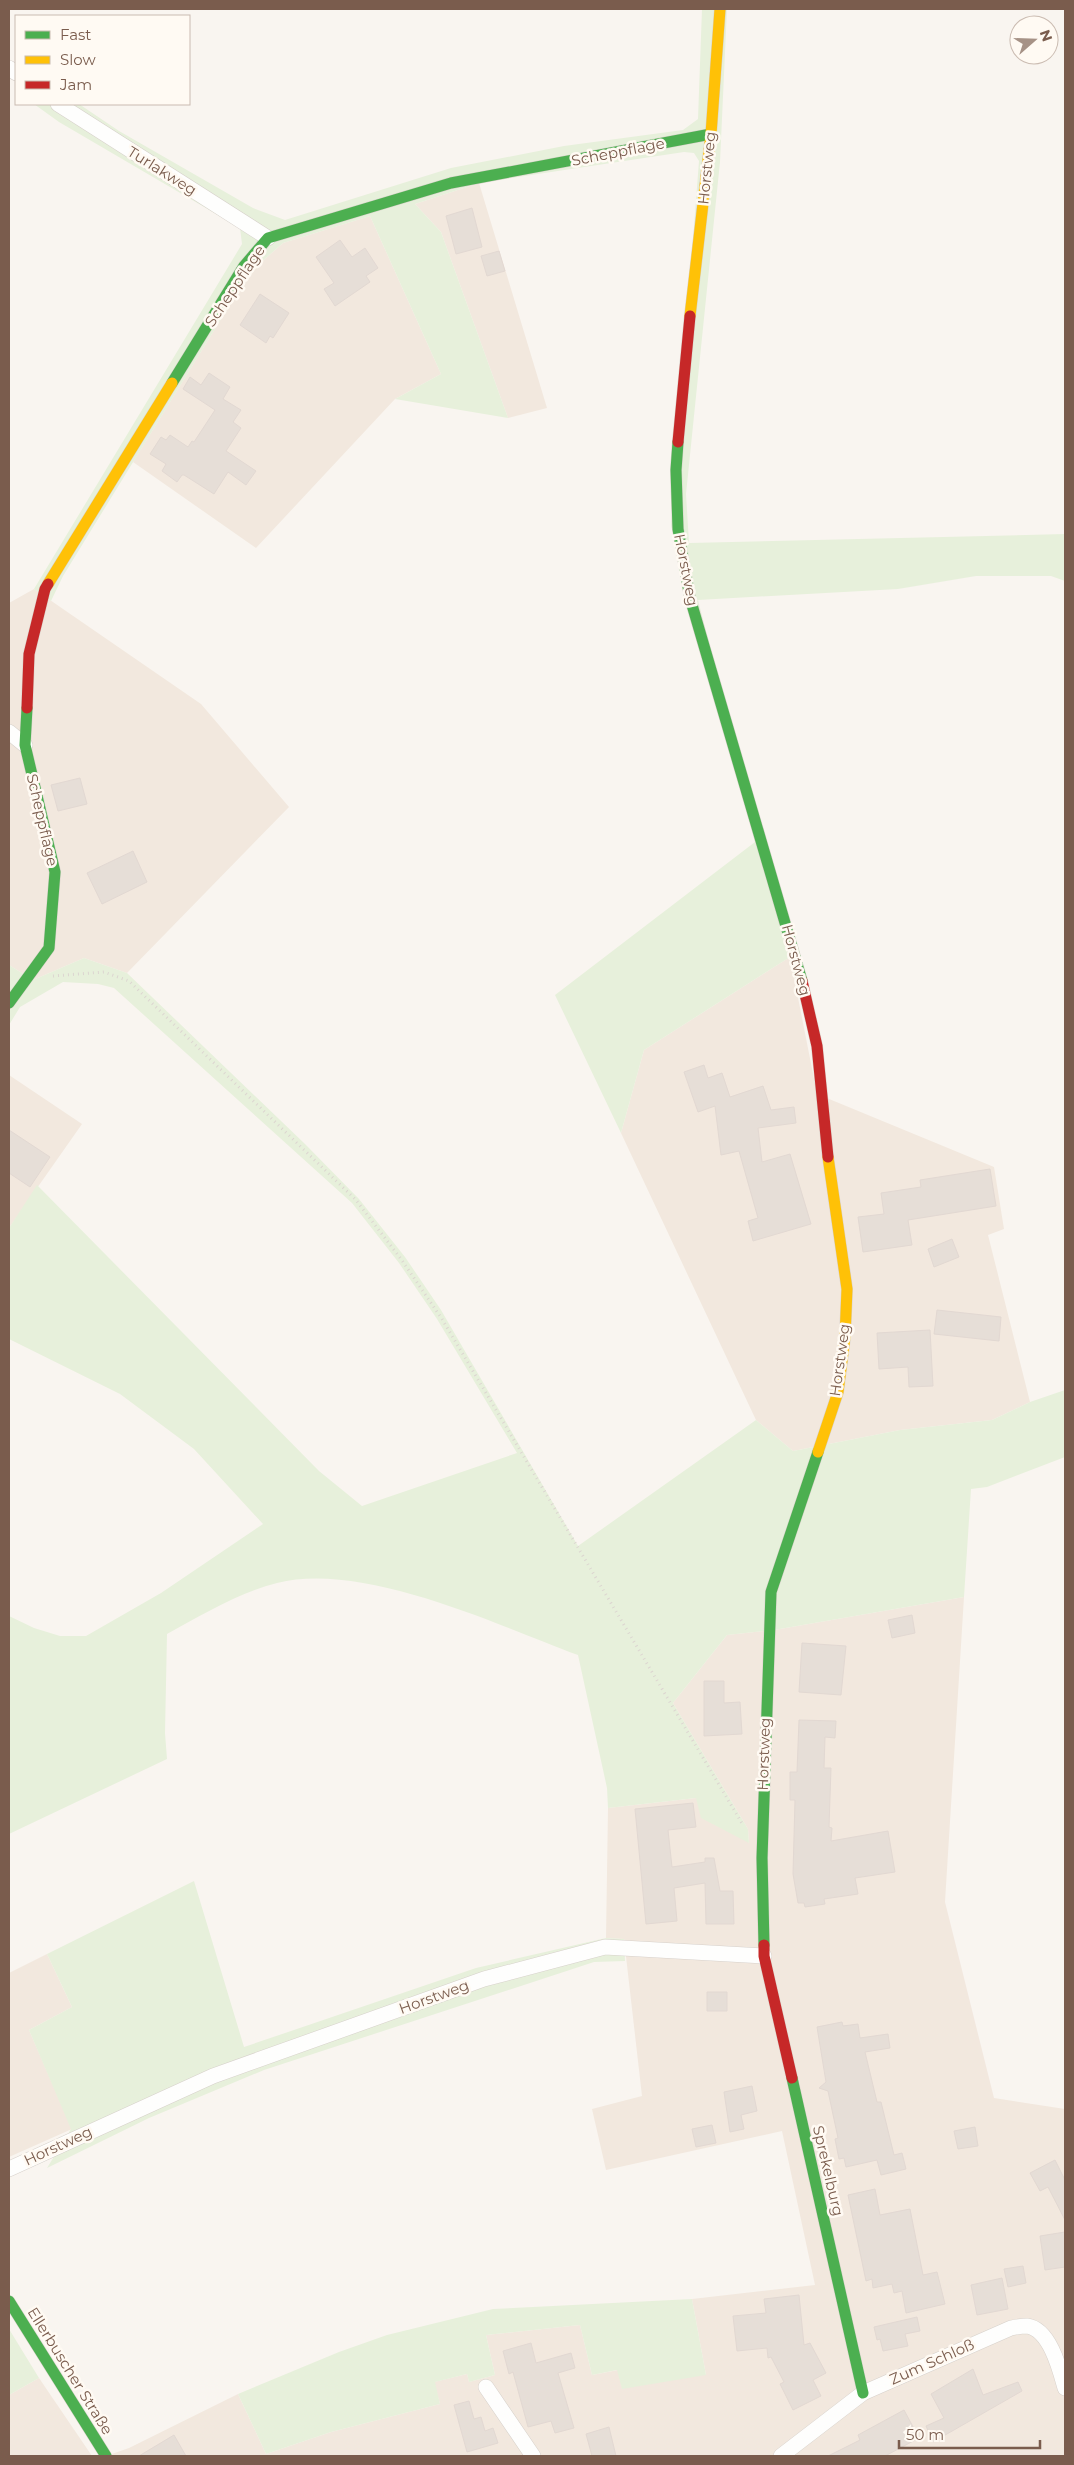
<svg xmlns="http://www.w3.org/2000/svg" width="1074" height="2465" font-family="Montserrat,sans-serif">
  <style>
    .residential { fill: #f2e8de }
    .green { fill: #e7f0db }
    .building { fill: #e6ded7; stroke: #e2d8d2 }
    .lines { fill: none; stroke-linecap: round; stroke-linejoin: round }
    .street-casing { stroke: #d7d1cb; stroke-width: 16 }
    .fast-casing { stroke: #d9d2cb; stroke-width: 12 }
    .slow-casing { stroke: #d9d2cb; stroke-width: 12 }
    .jam-casing { stroke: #d9d2cb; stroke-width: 12 }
    .path { stroke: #dcd5d0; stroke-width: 3; stroke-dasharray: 1 4; stroke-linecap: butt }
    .street { stroke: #fefefd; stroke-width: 15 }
    .fast { stroke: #4caf50; stroke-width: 11 }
    .slow { stroke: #ffc107; stroke-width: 11 }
    .jam { stroke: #c62828; stroke-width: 11 }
    .labels { text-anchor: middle; stroke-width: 5; stroke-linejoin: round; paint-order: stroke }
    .street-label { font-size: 15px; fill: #7a5c4d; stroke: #fffaf3 }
  </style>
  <rect width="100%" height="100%" fill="#f9f5f0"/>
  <path class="residential" d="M479,183L547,408L508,418L441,232L415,204Z
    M370,216L441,374L395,399L256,548L133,462L250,272L283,243Z
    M34,589L201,704L289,807L127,973L84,958L33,980L9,965V603Z
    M790,957L817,1094L994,1167L1004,1229L988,1235L1030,1402L992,1420L900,1430L793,1451L756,1420L621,1133L644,1050Z
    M9,1075L82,1124L9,1228Z
    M964,1597L945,1902L994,2098L1065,2109V2359L1063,2360L1065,2368V2456H106L129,2448L238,2394L266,2454L331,2432L440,2404L434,2382L467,2374L469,2382L495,2375L486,2335L580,2325L592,2375L618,2370L706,2375L692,2299L815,2285L782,2131L606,2170L592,2109L642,2096L624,1939L606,1938L608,1808L696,1798L749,1843L748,1829L673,1703L727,1635L774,1630Z
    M47,1954L72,2007L29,2030L72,2129L9,2157V1973Z
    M39,2378L92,2456H9V2395Z"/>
  <path class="green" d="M702,9H727L720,162L686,494L689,543L1065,534V581L1051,576H976L898,589L698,600L790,957L644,1050L621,1133L555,995L755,842L671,526L699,161L694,153L684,152L479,183L415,204L441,232L508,418L395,399L441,374L370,216L283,243L250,272L63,576L51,601L34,589L242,244L240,228L59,122L34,104H79L119,131L253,208L285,220L451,168L564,146L683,130L698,119Z
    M84,958L127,973L305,1144L359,1199L405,1257L441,1310L578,1546L756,1420L793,1451L900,1430L992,1420L1030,1402L1065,1390V1457L987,1487L971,1489L964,1597L774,1630L727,1635L673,1703L748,1829L749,1843L701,1818L696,1798L608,1808L607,1788L578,1655C497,1625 363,1561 277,1583C238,1593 202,1615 167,1634L165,1733L167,1759L9,1834V1616L34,1628L60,1636H86L161,1593L263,1524L194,1449L120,1394L9,1339V1228L37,1185L319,1471L362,1506L517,1453L437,1319L399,1263L352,1203L114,988L98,984L63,982L20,1007L9,1025V965L33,980Z
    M194,1881L244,2047L476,1968L606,1938L624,1939L625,1961L594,1962L264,2070L149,2118L47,2168L71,2129L29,2030L72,2007L47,1954Z
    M692,2299L706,2375L622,2389L617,2370L592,2375L580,2325L486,2335L495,2375L469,2382L467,2374L435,2382L440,2404L331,2432L266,2454L238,2394L339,2352L387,2335L493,2309Z
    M9,2329L39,2378L9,2395Z"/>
  <path class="building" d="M472,208L482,247L456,254L446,216Z
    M340,240L352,257L365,248L378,268L366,276L370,282L335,306L324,289L334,283L316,257Z
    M499,251L505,271L487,276L481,256Z
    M260,294L289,313L273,338L270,336L266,343L240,325Z
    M209,373L230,387L223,399L241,410L233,422L241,428L226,451L256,471L246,485L228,472L214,494L184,475H182L177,482L162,471L166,464L150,454L161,437L166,440L170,435L188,447L192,441L194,442L215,410L183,389L190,377L201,385Z
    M80,778L87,804L58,811L51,785Z
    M133,851L147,882L102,904L87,873Z
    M704,1065L708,1078L722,1073L730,1097L763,1086L771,1110L794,1107L796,1123L758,1128L762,1162L790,1154L811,1224L753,1241L748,1221L758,1218L739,1151L721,1155L715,1106L698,1112L684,1072Z
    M9,1130L50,1157L30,1187L9,1173Z
    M990,1169L996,1206L908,1220L912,1245L863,1252L858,1217L884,1214L881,1193L921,1187L920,1180Z
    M952,1239L959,1257L934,1267L928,1249Z
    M937,1310L1001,1317L999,1341L934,1334Z
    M930,1330L933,1386L909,1387L908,1367L879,1369L877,1333Z
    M912,1615L915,1633L892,1638L888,1620Z
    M802,1643L846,1646L841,1695L799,1692Z
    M704,1681H724V1703L740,1702L742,1734L704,1736Z
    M799,1720L836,1721L835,1738L825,1737L824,1768H831L829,1827L832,1828L831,1841L888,1831L895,1872L855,1878L858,1894L824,1899L825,1904L805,1907L804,1903H798L793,1874L795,1800H790V1772H797Z
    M693,1803L696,1827L668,1830L672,1867L705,1862V1858H714L720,1891H733L734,1924H706L705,1883L674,1888L677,1921L646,1924L635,1809Z
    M707,1992H727V2011H707Z
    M842,2022L843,2026L858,2024L860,2038L888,2034L890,2048L865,2052L877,2102H881L894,2155L902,2153L906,2169L881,2175L877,2160L846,2167L844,2158L839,2159L835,2139L838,2138L828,2091L819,2088L826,2082L817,2027Z
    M752,2086L757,2111L741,2115L744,2129L730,2132L724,2092Z
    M712,2125L716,2143L696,2147L692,2129Z
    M975,2127L978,2146L958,2149L954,2131Z
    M1055,2160L1065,2180V2220L1048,2187L1040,2191L1030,2173Z
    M875,2189L880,2215L910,2209L923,2275L937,2272L945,2304L906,2313L902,2291L894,2293L892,2284L873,2288L872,2279L866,2281L848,2195Z
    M1065,2232V2267L1045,2270L1040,2236Z
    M1023,2266L1026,2283L1008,2287L1004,2269Z
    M1002,2278L1008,2309L977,2315L971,2285Z
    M799,2295L804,2345L810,2343L826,2373L813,2380L821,2396L793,2410L780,2384L784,2382L771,2357L768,2358L767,2348L737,2351L733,2316L766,2313L764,2299Z
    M917,2317L920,2331L905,2334L908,2346L883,2351L880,2339L877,2340L874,2327Z
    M531,2343L536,2363L571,2353L575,2368L558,2373L574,2428L555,2433L551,2421L528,2427L513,2372L509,2374L503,2351Z
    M973,2369L983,2395L1018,2382L1022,2391L933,2442L926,2426L944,2418L931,2394Z
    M469,2401L474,2419L481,2417L485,2431L493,2428L498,2443L467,2452L454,2405Z
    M904,2410L919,2438L885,2456H828L860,2440L858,2435Z
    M609,2427L616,2456H592L586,2434Z
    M174,2435L186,2456H139Z"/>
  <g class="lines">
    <defs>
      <path id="street" d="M9,68L16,73
        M58,104L268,238
        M9,732L25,745
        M9,2169L213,2076L484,1979L605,1947L764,1956
        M486,2387L533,2456
        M781,2456L863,2393L1011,2328C1016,2327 1022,2326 1027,2326C1050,2329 1060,2370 1065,2388"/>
      <path id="fast" d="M172,383L244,266L268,238L451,183L711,134
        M678,442L676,470L678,529L690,598L802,981
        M9,1003L49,948L55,872L25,745L27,708
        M764,1945L762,1858L771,1592L818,1452
        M792,2078L863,2393
        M9,2301L106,2456"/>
      <path id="slow" d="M690,316L711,134L720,9
        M48,584L172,383
        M818,1452L838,1392L845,1337L847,1289L828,1157"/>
      <path id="jam" d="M678,442L690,316
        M27,708L29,654L45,589L48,584
        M802,981L817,1046L828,1157
        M764,1945V1956L792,2078"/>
    </defs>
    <use href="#street" class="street-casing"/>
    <use href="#fast" class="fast-casing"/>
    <use href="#slow" class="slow-casing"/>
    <use href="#jam" class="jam-casing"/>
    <path class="path" d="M53,976L104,972L129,981L356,1200L401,1259L442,1319L743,1825"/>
    <use href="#street" class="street"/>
    <use href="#fast" class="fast"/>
    <use href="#slow" class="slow"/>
    <use href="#jam" class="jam"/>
  </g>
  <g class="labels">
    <g class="street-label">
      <text transform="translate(618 152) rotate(-11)" y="5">Scheppflage</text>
      <text transform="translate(707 168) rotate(-84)" y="5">Horstweg</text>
      <text transform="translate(162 171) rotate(32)" y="5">Turlakweg</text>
      <text transform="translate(235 286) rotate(-56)" y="5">Scheppflage</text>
      <text transform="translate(686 570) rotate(79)" y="5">Horstweg</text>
      <text transform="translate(42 820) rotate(77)" y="5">Scheppflage</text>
      <text transform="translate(796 960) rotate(75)" y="5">Horstweg</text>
      <text transform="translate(840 1360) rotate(-82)" y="5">Horstweg</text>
      <text transform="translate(764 1754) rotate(-88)" y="5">Horstweg</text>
      <text transform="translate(434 1997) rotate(-20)" y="5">Horstweg</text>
      <text transform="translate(58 2146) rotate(-25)" y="5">Horstweg</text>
      <text transform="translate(828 2171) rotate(77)" y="5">Sprekelburg</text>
      <text transform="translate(932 2362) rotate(-24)" y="5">Zum Schloß</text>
      <text transform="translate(70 2371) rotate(58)" y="5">Ellerbuscher Straße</text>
    </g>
  </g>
  <rect width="1074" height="2465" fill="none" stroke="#7a5c4d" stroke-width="20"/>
  <rect x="15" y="15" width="175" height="90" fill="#fffaf3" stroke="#cabbb1"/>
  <rect x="25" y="31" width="25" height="8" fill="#4caf50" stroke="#cabbb1"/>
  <text x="60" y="40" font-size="15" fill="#7a5c4d">Fast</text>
  <rect x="25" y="56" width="25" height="8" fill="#ffc107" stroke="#cabbb1"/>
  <text x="60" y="65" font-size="15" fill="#7a5c4d">Slow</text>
  <rect x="25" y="81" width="25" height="8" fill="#c62828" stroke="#cabbb1"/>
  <text x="60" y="90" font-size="15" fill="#7a5c4d">Jam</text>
  <g transform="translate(1034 40) rotate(70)"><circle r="24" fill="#fffaf3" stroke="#cabbb1"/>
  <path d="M0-4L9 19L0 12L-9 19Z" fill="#a69286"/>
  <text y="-8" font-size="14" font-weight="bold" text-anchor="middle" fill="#7a5c4d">N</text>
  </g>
  <path d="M899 2440v8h141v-8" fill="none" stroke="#7a5c4d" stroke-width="2.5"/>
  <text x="906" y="2440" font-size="15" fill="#7a5c4d" stroke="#fffaf3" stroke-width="4" paint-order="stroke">50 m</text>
</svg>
